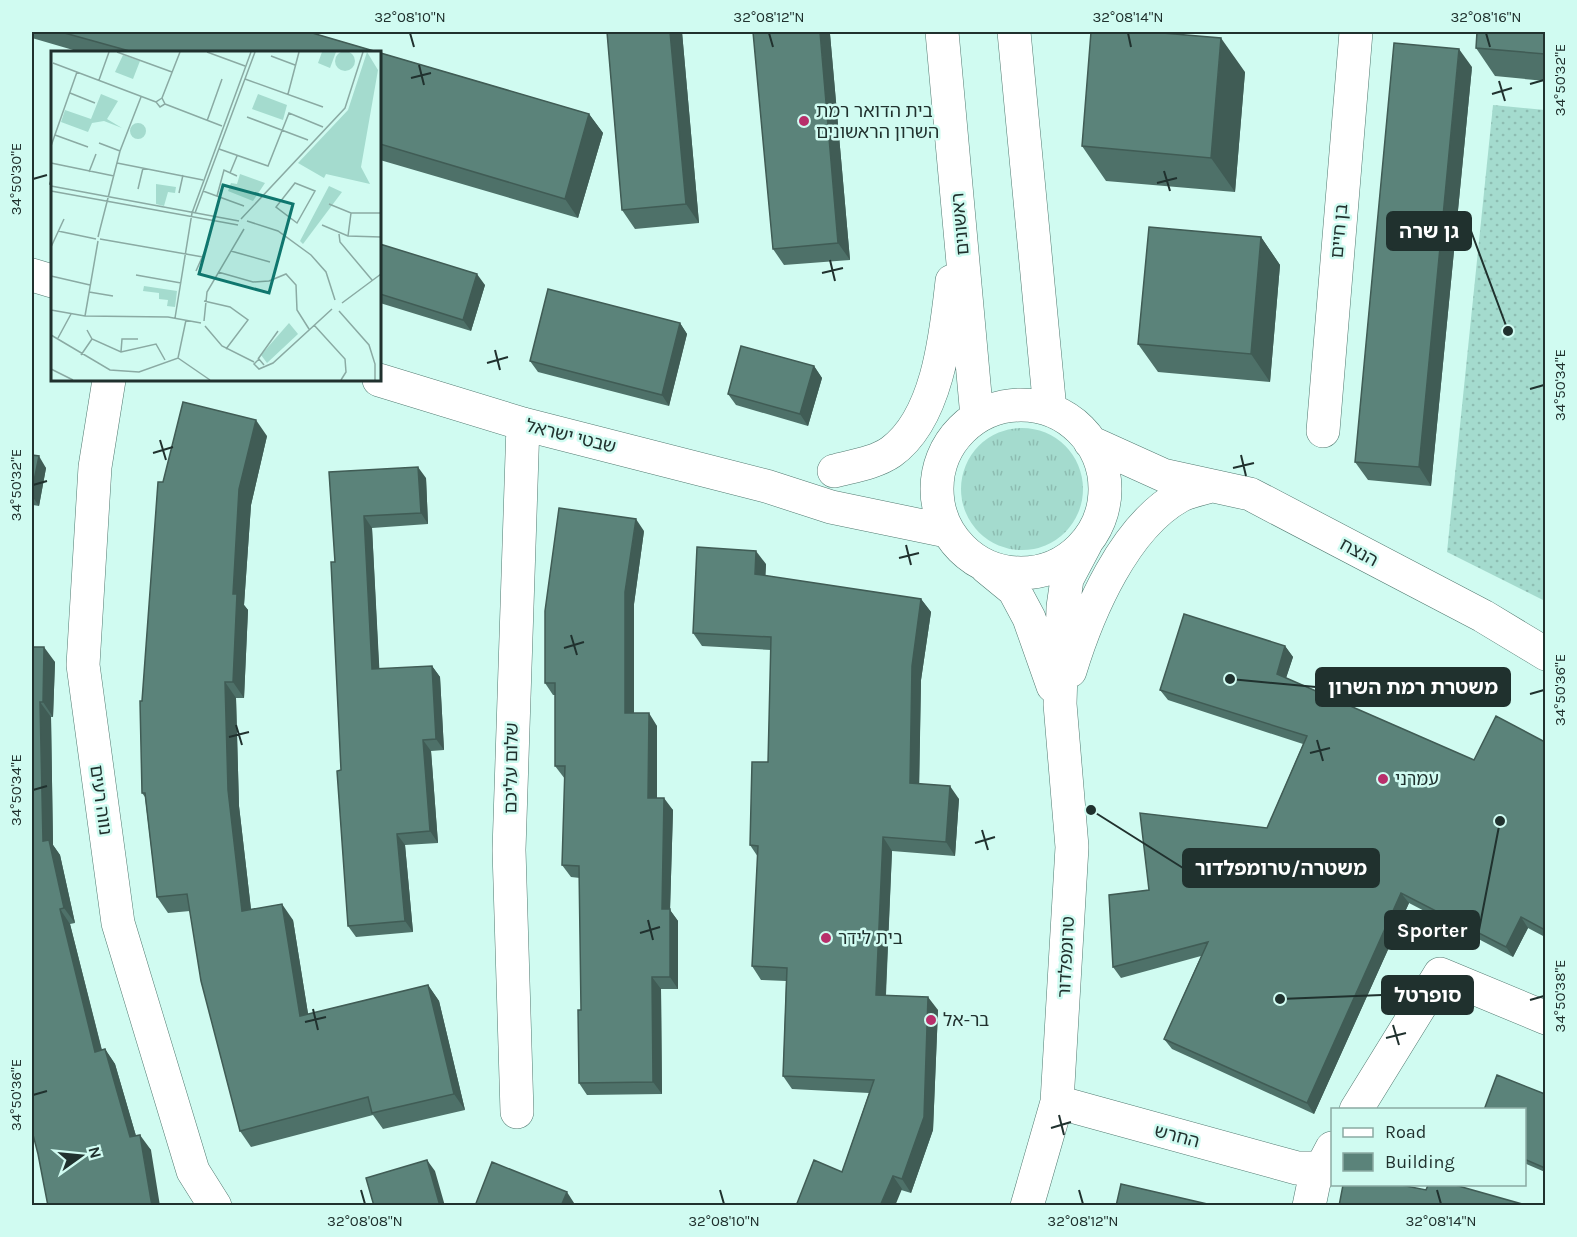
<svg xmlns="http://www.w3.org/2000/svg" width="1577" height="1237" font-family="Karla,'Noto Sans Hebrew',sans-serif">
  <style>
    .grass { fill: url(#grass-tufts) }
    .garden { fill: url(#garden-dots) }
    .lines { fill: none; stroke-linecap: round; stroke-linejoin: round }
    .minor-casing { stroke: #527a71; stroke-width: 34 }
    .minor { stroke: #fff; stroke-width: 33 }
    .wall { fill: #4e7169 }
    .shaded-wall { fill: #405c55 }
    .building { fill: #5b837a; stroke: #405c55; stroke-width: 1.5 }
    .ticks { fill: none; stroke: #20312e; stroke-width: 2 }
    .poi-dot { fill: #b82f6b; stroke: #d0fbf1; stroke-width: 2 }
    .labels { text-anchor: middle; stroke-width: 5; stroke-linejoin: round; paint-order: stroke }
    .poi-label { font-size: 18px; fill: #20312e; stroke: #d0fbf1; text-anchor: start }
    .street-label { font-size: 18px; fill: #20312e; stroke: #d0fbf1 }
    .inset-road { fill: none; stroke: #8aaaa3; stroke-width: 1.5 }
    .view { fill: #0f766e; fill-opacity: 0.15; stroke: #0f766e; stroke-width: 3 }
    .inset-edge { fill: none; stroke: #20312e; stroke-width: 3 }
    .leader { fill: none; stroke: #20312e; stroke-width: 2 }
    .callout-dot { fill: #20312e; stroke: #d0fbf1; stroke-width: 2 }
    .callout { fill: #20312e; stroke: #20312e; stroke-width: 2 }
    .callout-label { font-size: 20px; text-anchor: middle; font-weight: bold; fill: #fff }
    .neatline { fill: none; stroke: #20312e; stroke-width: 2 }
    .ticks-label { font-size: 15px; text-anchor: middle; fill: #20312e }
  </style>
  <defs>
    <pattern id="grass-tufts" width="24" height="20" patternUnits="userSpaceOnUse" patternTransform="scale(1.5)"><rect width="24" height="20" fill="#a4dbce"/><path d="M3 7l-1-3M5 7V3M7 7l1-3M15 17l-1-3M17 17v-4M19 17l1-3" fill="none" stroke="#8dbcb1"/></pattern>
    <pattern id="garden-dots" width="8" height="8" patternUnits="userSpaceOnUse" patternTransform="scale(1.5)"><rect width="8" height="8" fill="#a4dbce"/><path d="M2 2h.1M6 6h.1" fill="none" stroke="#8dbcb1" stroke-width="1.8" stroke-linecap="round"/></pattern>
  </defs>
  <rect width="100%" height="100%" fill="#d0fbf1"/>
  <path class="grass" d="M961 489a61 61 0 1 1 122 0a61 61 0 1 1-122 0Z"/>
  <path class="garden" d="M1493,105L1545,110V601L1447,552Z"/>
  <g class="lines">
    <defs>
      <path id="minor" d="M942,32L977,417
        M1014,32L1050,410
        M32,275L52,281
        M109,380L95,467L83,665L118,923L193,1171L215,1206
        M379,380L523,424L766,486L831,507L947,531
        M937 489a84 84 0 1 1 168 0a84 84 0 1 1-168 0Z
        M1323,431L1356,32
        M1090,442L1163,475L1250,494L1483,616L1546,654
        M834,471C853,466 875,463 891,452C938,418 946,335 952,281
        M986,567L1014,590L1029,618L1053,686
        M1070,671C1088,612 1124,527 1180,496C1189,491 1201,489 1211,486
        M1057,1102L1297,1168H1320
        M1356,1110L1440,974L1546,1018
        M517,1112L509,850L523,424
        M1027,1206L1057,1102L1072,847L1060,704L1063,607L1067,579L1086,543
        M1309,1206L1314,1182L1332,1148"/>
    </defs>
    <use href="#minor" class="minor-casing"/>
    <use href="#minor" class="minor"/>
  </g>
  <path class="wall" d="M32,32H309L589,114L603,133L578,218L380,160V52H80L32,38Z
    M607,32H682L699,223L635,229L622,210Z
    M1545,32V81L1495,76L1476,48Z
    M830,34L850,260L784,265L773,249Z
    M1472,67L1431,486L1368,480L1355,462Z
    M1245,72L1235,192L1106,181L1082,146Z
    M1261,237L1280,265L1270,382L1158,372L1138,344Z
    M380,244L485,285L471,331L380,303Z
    M680,323L687,334L669,406L538,372L530,361Z
    M814,366L822,378L808,426L736,405L728,394Z
    M267,436L251,505L244,605L248,610L244,698H236L239,806L251,909L293,920L308,1014L428,985L439,1001L465,1110L383,1129L373,1115L251,1147L240,1131L190,911L168,913L157,897L145,797L142,793V701L163,482Z
    M32,455L46,468L39,506L33,505L32,521Z
    M329,472L426,478L428,524L372,528L379,669L432,666L440,677L444,750L431,751L438,843L405,845L413,932L356,937L348,926L341,770L335,562Z
    M644,531L634,604V713L657,726V798L673,810L670,910L678,921V989H661L662,1094L587,1095L579,1083L581,1010L580,878L571,877L562,865L565,779L555,766V695H553L545,683Z
    M766,564L765,576L921,599L931,612L921,680L919,783L959,799L955,856L892,851L886,995L938,1010L933,1130L911,1193L842,1172L869,1093L792,1089L783,1076L786,981L761,980L752,966L758,857L750,845L768,762L771,650L702,646L693,633Z
    M1285,646L1293,657L1286,678L1474,760L1545,742V937L1528,928L1513,957L1409,903L1314,1114L1172,1049L1164,1039L1201,956L1121,978L1113,967L1149,890L1267,828L1303,744L1168,700L1160,690Z
    M32,647L55,662L53,717H51L53,845L60,855L75,923L70,924L102,1050L105,1049L115,1064L136,1136L151,1150L48,1206Z
    M1545,1094V1172L1524,1163V1110Z"/>
  <path class="shaded-wall" d="M670,32H682L699,223L686,204Z
    M820,32H828L830,34L850,260L838,243Z
    M1221,38L1245,72L1235,192L1211,158Z
    M1459,49L1472,67L1431,486L1419,467Z
    M589,114L603,133L578,218L565,199Z
    M1261,237L1280,265L1270,382L1251,354Z
    M477,274L485,285L471,331L463,320Z
    M680,323L687,334L669,406L662,395Z
    M814,366L822,378L808,426L800,414Z
    M256,420L267,436L251,505L244,605L248,610L244,698L233,682V594L239,489Z
    M39,456L46,468L39,506L32,496V491Z
    M418,467L426,478L428,524L421,513Z
    M32,503L33,505L32,521Z
    M364,516L372,528L380,681L372,669Z
    M636,519L644,531L634,604V725L625,713V592Z
    M756,551L766,564L765,588L755,574Z
    M921,599L931,612L921,680L919,796L910,783L912,666Z
    M1285,646L1293,657L1284,684L1277,674Z
    M44,647L55,662L53,717L43,702Z
    M432,666L440,677L444,750L436,739Z
    M225,682L236,698L239,806L253,927L242,911L228,790Z
    M40,702L51,717L53,845L60,855L75,923L64,908L43,841Z
    M649,713L657,726V810L648,798Z
    M423,740L431,751L438,843L430,831Z
    M950,786L959,799L955,856L946,842Z
    M664,798L673,810L670,910L678,921V989L670,977L662,909Z
    M397,834L405,845L413,932L405,921Z
    M883,837L892,851L885,1008L876,995Z
    M1401,893L1409,903L1314,1114L1307,1103Z
    M282,904L293,920L311,1032L300,1016Z
    M60,909L70,924L106,1067L95,1052Z
    M1521,917L1528,928L1513,957L1506,947Z
    M652,977L661,989L662,1094L653,1082Z
    M428,985L439,1001L465,1110L454,1094Z
    M928,997L938,1010L933,1130L911,1193L902,1179Z
    M105,1049L115,1064L141,1153L130,1137Z
    M140,1135L151,1150L160,1206H152Z
    M427,1160L435,1171L445,1206H440Z
    M893,1176L902,1189L895,1206H880Z
    M567,1192L576,1206H561Z"/>
  <path class="building" d="M61,32H309L589,114L565,199L380,144V52H133Z
    M607,32H670L686,204L622,210Z
    M753,32H820L838,243L773,249Z
    M1091,32H1151L1221,38L1211,158L1082,146Z
    M1477,32H1545V54L1476,48Z
    M1394,43L1459,49L1419,467L1355,462Z
    M52,176V185L50,184Z
    M1149,227L1261,237L1251,354L1138,344Z
    M380,244L477,274L463,320L380,294Z
    M548,289L680,323L662,395L530,361Z
    M741,346L814,366L800,414L728,394Z
    M183,402L256,420L239,489L233,594H237L233,682H225L228,790L242,911L282,904L300,1016L428,985L454,1094L372,1113L368,1097L240,1131L201,981L187,894L157,897L145,793H142L140,701H142L158,482H163Z
    M32,455L39,456L32,491Z
    M418,467L421,513L364,516L372,669L432,666L436,739L423,740L430,831L397,834L405,921L348,926L337,771L341,770L331,562H335L329,472Z
    M559,508L636,519L625,592V713H649L648,798H664L662,909H670V977H652L653,1082L579,1083L578,1010H581L579,866L562,865L565,766H555V683H545V611Z
    M697,547L756,551L755,574L921,599L912,666L910,783L950,786L946,842L883,837L876,995L928,997L924,1117L902,1179L893,1176L880,1206H796L814,1160L842,1172L874,1080L783,1076L787,968L752,966L758,846L750,845L752,762H768L771,637L693,633Z
    M1184,614L1285,646L1277,674L1474,760L1496,716L1545,742V930L1521,917L1506,947L1401,893L1307,1103L1164,1039L1208,942L1113,967L1109,895L1149,890L1140,813L1267,828L1307,736L1160,690Z
    M32,647H44L43,702H40L43,841L49,840L64,908L60,909L95,1052L105,1049L130,1137L140,1135L152,1206H48L38,1154L32,1131Z
    M1497,1075L1545,1094V1168L1524,1159V1110H1484Z
    M427,1160L440,1206H374L366,1178Z
    M492,1162L567,1192L561,1206H475Z
    M1121,1184L1216,1206H1116Z
    M1343,1185H1401L1426,1190L1428,1185H1455L1529,1206H1339Z"/>
  <path class="ticks" d="M410,33L414,47M769,33L773,47M1128,33L1131,47M1486,33L1490,47M419,65L424,85M411,78L431,73M1499,81L1505,101M1530,84L1544,80M1492,94L1512,88M1164,171L1170,191M33,179L47,175M1157,183L1177,178M830,260L835,281M822,273L843,268M495,350L500,370M487,363L508,357M1530,389L1544,385M160,440L166,460M153,453L173,447M1241,455L1246,476M1233,468L1254,463M33,485L47,481M906,545L911,565M899,558L919,553M571,635L577,655M564,648L584,642M1530,694L1544,690M236,725L242,745M229,737L249,732M1317,740L1323,761M1310,753L1330,748M33,790L47,786M982,830L988,850M975,843L995,837M648,920L653,940M640,933L660,927M1530,1000L1544,996M313,1009L318,1030M305,1022L326,1017M1393,1025L1399,1045M1386,1038L1406,1033M33,1095L47,1091M1059,1115L1064,1135M1051,1128L1071,1122M361,1190L365,1204M720,1190L724,1204M1079,1190L1083,1204M1437,1190L1441,1204"/>
  <g class="poi-dot">
    <circle cx="804" cy="121" r="6"/>
    <circle cx="1383" cy="779" r="6"/>
    <circle cx="826" cy="938" r="6"/>
    <circle cx="931" cy="1020" r="6"/>
  </g>
  <g class="labels">
    <g class="poi-label">
      <text x="816" y="117">בית הדואר רמת<tspan x="816" dy="21">השרון הראשונים</tspan></text>
      <text x="1395" y="785">עמרני</text>
      <text x="838" y="944">בית לידר</text>
      <text x="943" y="1026">בר-אל</text>
    </g>
    <g class="street-label">
      <text transform="translate(960 224) rotate(-95)" y="6">ראשונים</text>
      <text transform="translate(1339 231) rotate(-85)" y="6">בן חיים</text>
      <text transform="translate(571 436) rotate(14)" y="6">שבטי ישראל</text>
      <text transform="translate(1359 552) rotate(28)" y="6">הנצח</text>
      <text transform="translate(511 768) rotate(-89)" y="6">שלום עליכם</text>
      <text transform="translate(101 800) rotate(82)" y="6">נווה רעים</text>
      <text transform="translate(1066 957) rotate(-87)" y="6">טרומפלדור</text>
      <text transform="translate(1177 1136) rotate(15)" y="6">החרש</text>
    </g>
  </g>
  <g transform="translate(51 51)">
    <rect width="330" height="330" fill="#d0fbf1"/>
    <path d="M207,43L236,54L232,69L201,58Z" fill="#a4dbce"/>
    <path d="M284 10a10 10 0 1 1 20 0a10 10 0 1 1-20 0Z" fill="#a4dbce"/>
    <path d="M271,1H285L279,17L267,12ZM316,1L327,19L310,116L319,133L275,123L273,127L247,112L297,59ZM72,4L89,10L82,28L64,21ZM50,43L67,50L56,68L71,77L53,70L41,72L37,81L10,71L14,59L40,68ZM79 80a8 8 0 1 1 16 0a8 8 0 1 1-16 0ZM105,133L125,136L124,142L117,141L113,155L105,153ZM278,135L291,141L252,193L249,190ZM93,235L126,240L124,256L116,255L117,249L108,248V242L92,240Z" fill="#a4dbce"/>
    <path d="M189,123L214,132L202,150L177,140L180,132L186,133Z" fill="#a4dbce"/>
    <path d="M238,272L247,283L216,312L210,304Z" fill="#a4dbce"/>
    <path class="inset-road" d="M66,1L121,21M156,1L194,15M220,5L244,14M2,12L105,51M194,28L272,56M48,29L58,1M19,42L44,52M237,43L248,1M111,47L105,51L109,56L114,53L111,47L129,1M114,53L171,75M196,66L257,89M156,70L171,28M4,84L37,96M48,92L69,100M0,95L26,21M168,98L217,115L238,62L272,76M0,112L63,125M66,112L152,129M38,121L45,103M179,122L186,105M244,132L264,140L246,172L225,156ZM0,135L188,170M87,138L92,117M0,140L187,174M152,140L193,155M128,142L132,124M166,145L173,119L186,125M278,153L300,162H330M144,162L204,1M190,168L294,57L312,1M196,170L227,180L260,204L275,221L284,249M271,174L297,185L330,186M7,180L45,188M288,183L289,191L321,229M297,185L300,162M47,186L69,100L90,46M49,188L152,206M0,196L13,168M180,200L219,211M145,220L157,193M167,221L202,231L218,230L235,223L245,234L246,259L258,278M85,224L130,232M0,225L39,234M38,241L62,245M153,250L179,256L197,269L175,298M291,252L330,223M0,259L34,265L117,266L150,272M288,260L318,294L324,313V329M34,265L47,190M124,267L141,162L200,1M153,270L156,241L193,178M263,274L294,308L295,321L290,329M154,275L171,295L203,311M36,279L41,288L70,301L105,293L114,309M0,284L59,319L88,321L127,307L159,329M7,287L20,263M70,301L71,288H87M30,304L41,288M127,307L135,269M207,308L227,280M213,314L208,308L203,313L208,318L222,312L281,258M0,318L22,329"/>
    <path class="view" d="M172,134L242,153L218,242L148,223Z"/>
    <rect width="330" height="330" class="inset-edge"/>
  </g>
  <path class="leader" d="M1508 331L1471 231M1230 679L1316 687M1091 810L1183 868M1500 821L1479 930M1280 999L1382 995"/>
  <g class="callout-dot">
    <circle cx="1508" cy="331" r="6"/>
    <circle cx="1230" cy="679" r="6"/>
    <circle cx="1091" cy="810" r="6"/>
    <circle cx="1500" cy="821" r="6"/>
    <circle cx="1280" cy="999" r="6"/>
  </g>
  <g class="callout">
    <rect x="1387" y="212" width="84" height="38" rx="6"/>
    <rect x="1316" y="668" width="194" height="38" rx="6"/>
    <rect x="1183" y="849" width="196" height="38" rx="6"/>
    <rect x="1385" y="911" width="94" height="38" rx="6"/>
    <rect x="1382" y="976" width="91" height="38" rx="6"/>
  </g>
  <g class="callout-label">
    <text x="1429" y="238">גן שרה</text>
    <text x="1413" y="694">משטרת רמת השרון</text>
    <text x="1281" y="875">משטרה/טרומפלדור</text>
    <text x="1432" y="937">Sporter</text>
    <text x="1428" y="1002">סופרטל</text>
  </g>
  <rect width="1577" height="1237" fill="none" stroke="#d0fbf1" stroke-width="66"/>
  <rect x="1331" y="1108" width="195" height="78" fill="#d0fbf1" stroke="#8aaaa3" stroke-width="1.5"/>
  <rect x="1343" y="1128" width="30" height="9" fill="#ffffff" stroke="#8aaaa3" stroke-width="1.5"/>
  <text x="1385" y="1138" font-size="18" fill="#20312e">Road</text>
  <rect x="1343" y="1153" width="30" height="18" fill="#5b837a" stroke="#8aaaa3" stroke-width="1.5"/>
  <text x="1385" y="1168" font-size="18" fill="#20312e">Building</text>
  <g transform="translate(81 1156) rotate(75)" stroke="#d0fbf1" stroke-width="4.5" paint-order="stroke">
  <path d="M0-4.5L10 22L0 15L-10 22Z" fill="#20312e"/>
  <text y="-9" font-size="16" font-weight="bold" text-anchor="middle" fill="#20312e">N</text>
  </g>
  <rect x="33" y="33" width="1511" height="1171" class="neatline"/>
  <g class="ticks-label">
    <text x="410" y="22">32°08'10"N</text>
    <text x="769" y="22">32°08'12"N</text>
    <text x="1128" y="22">32°08'14"N</text>
    <text x="1486" y="22">32°08'16"N</text>
    <text transform="translate(1560 80) rotate(-90)" y="5">34°50'32"E</text>
    <text transform="translate(16 179) rotate(-90)" y="5">34°50'30"E</text>
    <text transform="translate(1560 385) rotate(-90)" y="5">34°50'34"E</text>
    <text transform="translate(16 485) rotate(-90)" y="5">34°50'32"E</text>
    <text transform="translate(1560 690) rotate(-90)" y="5">34°50'36"E</text>
    <text transform="translate(16 790) rotate(-90)" y="5">34°50'34"E</text>
    <text transform="translate(1560 996) rotate(-90)" y="5">34°50'38"E</text>
    <text transform="translate(16 1095) rotate(-90)" y="5">34°50'36"E</text>
    <text x="365" y="1226">32°08'08"N</text>
    <text x="724" y="1226">32°08'10"N</text>
    <text x="1083" y="1226">32°08'12"N</text>
    <text x="1441" y="1226">32°08'14"N</text>
  </g>
</svg>
